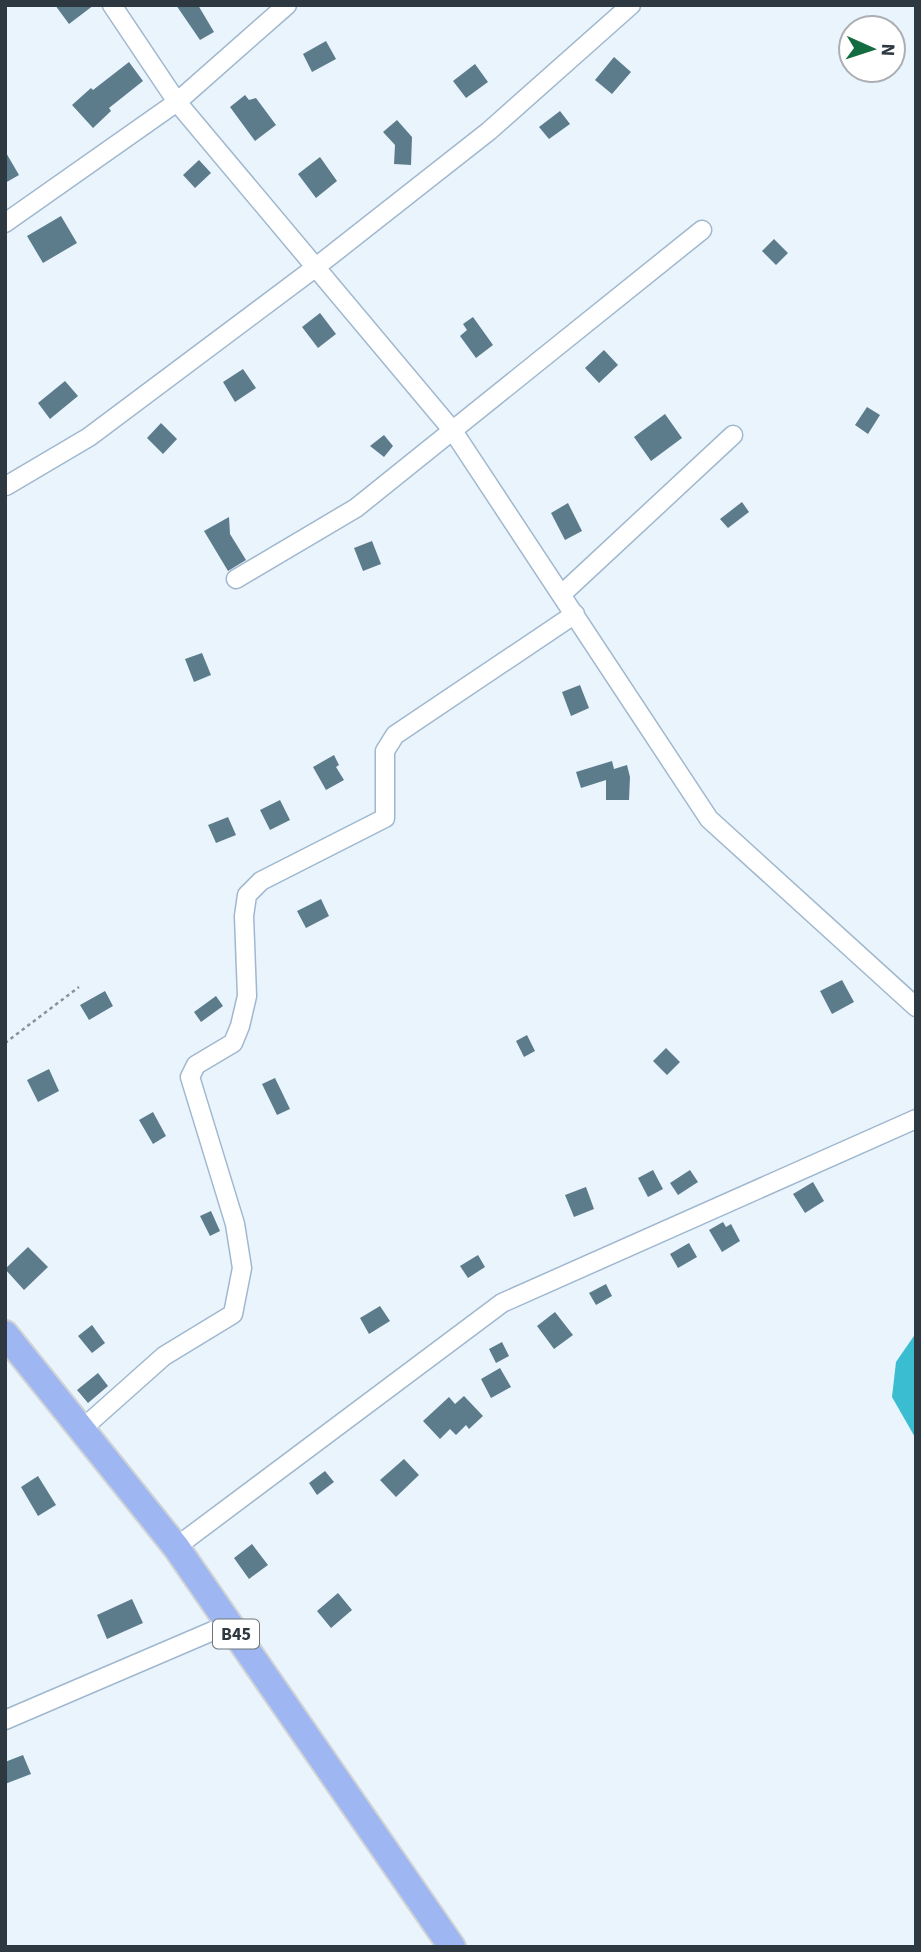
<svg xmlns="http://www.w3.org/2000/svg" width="921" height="1952" font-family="'Source Sans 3',sans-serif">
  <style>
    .water { fill: #3abcd1 }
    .building { fill: #5d7c8b }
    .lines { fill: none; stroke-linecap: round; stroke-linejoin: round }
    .street-casing { stroke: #a0b8cf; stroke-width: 21 }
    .primary-casing { stroke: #d1d3d5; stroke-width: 30 }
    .path { stroke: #87929b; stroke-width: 2.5; stroke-dasharray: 3.5 3.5; stroke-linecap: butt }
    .street { stroke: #fff; stroke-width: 18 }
    .primary { stroke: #9eb6f2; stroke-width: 26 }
    .labels { text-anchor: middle; stroke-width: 7; stroke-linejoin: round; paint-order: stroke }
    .shield { fill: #fff; stroke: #6d747a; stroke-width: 2 }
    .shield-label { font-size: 18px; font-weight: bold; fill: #2e3841 }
  </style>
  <rect width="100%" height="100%" fill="#e9f4fd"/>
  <path class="water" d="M916,1333V1439L892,1397L896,1362Z"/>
  <path class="building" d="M55,5H94L69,24Z
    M176,5H198L214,32L200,40Z
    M326,41L336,59L312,72L303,54Z
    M614,57L631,72L612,94L595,80Z
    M129,62L143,81L109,108L111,111L93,128L72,105L91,88L93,90Z
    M475,64L488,82L466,98L453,81Z
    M245,95L249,100L256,98L276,125L255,141L230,107Z
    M560,111L570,124L549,139L539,127Z
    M397,120L412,137L411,165L394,164L395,145L383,132Z
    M5,151L19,175L5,183Z
    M320,157L337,181L316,198L298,174Z
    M199,160L211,173L195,188L183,175Z
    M61,216L77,243L43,263L27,236Z
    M774,239L788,253L776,265L762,251Z
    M320,313L336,334L318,348L302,327Z
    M473,317L493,345L476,358L460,336L467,330L463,324Z
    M604,350L618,365L599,383L585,368Z
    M243,369L256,388L235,402L223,382Z
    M65,381L78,396L50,419L38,403Z
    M867,407L880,415L868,434L855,425Z
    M665,414L682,438L651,461L634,437Z
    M161,423L177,439L163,454L147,438Z
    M384,435L393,446L384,457L370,446Z
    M742,502L749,512L728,528L720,519Z
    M568,503L582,531L565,540L551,513Z
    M229,517L230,534L246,560L228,571L204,531Z
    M372,541L381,564L363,571L354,548Z
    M202,653L211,675L194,682L185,659Z
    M580,685L589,708L571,716L562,692Z
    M334,755L339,765L336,767L344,780L326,790L313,767Z
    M612,761L614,769L627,765L630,777L629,800H606V780L581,788L576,772Z
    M280,800L290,820L270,830L260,810Z
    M228,817L236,835L216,843L208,825Z
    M321,899L329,916L306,928L297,911Z
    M842,980L854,1002L832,1014L820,991Z
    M105,991L113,1006L89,1020L80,1005Z
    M216,996L223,1006L201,1022L194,1012Z
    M527,1035L535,1051L524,1057L516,1041Z
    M666,1048L680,1062L667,1075L653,1061Z
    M49,1069L59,1091L38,1102L27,1080Z
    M275,1078L290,1109L277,1115L262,1084Z
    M153,1112L166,1136L153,1144L139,1120Z
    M653,1170L663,1189L648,1197L638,1178Z
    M690,1170L698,1182L678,1195L670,1183Z
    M813,1182L824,1201L805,1213L793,1194Z
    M586,1187L594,1209L574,1217L565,1195Z
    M211,1211L220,1231L210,1236L200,1216Z
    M723,1222L726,1227L731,1224L740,1241L722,1252L709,1230Z
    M689,1243L697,1257L678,1268L670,1254Z
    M28,1247L48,1267L24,1290L5,1269Z
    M478,1255L485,1267L468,1278L460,1266Z
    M606,1284L612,1296L596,1305L589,1293Z
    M380,1306L390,1321L369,1334L360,1318Z
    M555,1312L573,1335L554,1349L537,1326Z
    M92,1325L105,1343L92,1353L78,1336Z
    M502,1342L509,1356L496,1363L489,1349Z
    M500,1368L511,1387L491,1398L481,1379Z
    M98,1373L108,1386L88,1403L77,1390Z
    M464,1396L483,1416L469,1429L466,1425L456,1435L450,1429L440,1439L423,1421L449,1397L455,1404Z
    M404,1459L419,1475L396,1497L380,1480Z
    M325,1471L334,1482L317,1495L309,1483Z
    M38,1476L56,1505L38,1516L21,1487Z
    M252,1544L268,1565L249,1579L234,1558Z
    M338,1593L352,1610L331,1628L317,1611Z
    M132,1599L143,1623L107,1639L97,1615Z
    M23,1755L31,1774L5,1784V1762Z"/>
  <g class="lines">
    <defs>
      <path id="street" d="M112,5L177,102L453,431L709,819L916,1007
        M5,223L177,102L287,5
        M6,486L89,437L316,267L489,131L631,5
        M236,579L356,508L702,230
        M562,594L733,435
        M82,1429L164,1356L233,1314L242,1268L235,1224L190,1077L196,1065L233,1043L240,1026L247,996L244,916L247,895L261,881L385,818V751L395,735L575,614
        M176,1547L502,1303L916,1119
        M5,1720L229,1624"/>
      <path id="primary" d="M5,1334L176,1547L452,1947"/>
    </defs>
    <use href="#street" class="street-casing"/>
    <use href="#primary" class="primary-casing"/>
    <path class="path" d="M5,1043L79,987"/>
    <use href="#street" class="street"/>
    <use href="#primary" class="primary"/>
  </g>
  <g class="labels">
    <rect class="shield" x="213" y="1619.5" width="46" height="29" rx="5"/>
    <g class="shield-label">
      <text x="236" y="1640">B45</text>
    </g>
  </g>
  <rect width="921" height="1952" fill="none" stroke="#2e3841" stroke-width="14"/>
  <g transform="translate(872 49) rotate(93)"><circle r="33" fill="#ffffff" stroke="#abafb3" stroke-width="2"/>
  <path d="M0-5L12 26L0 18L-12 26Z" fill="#136c3f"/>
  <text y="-10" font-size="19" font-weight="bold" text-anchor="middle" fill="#2e3841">N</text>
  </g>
</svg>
